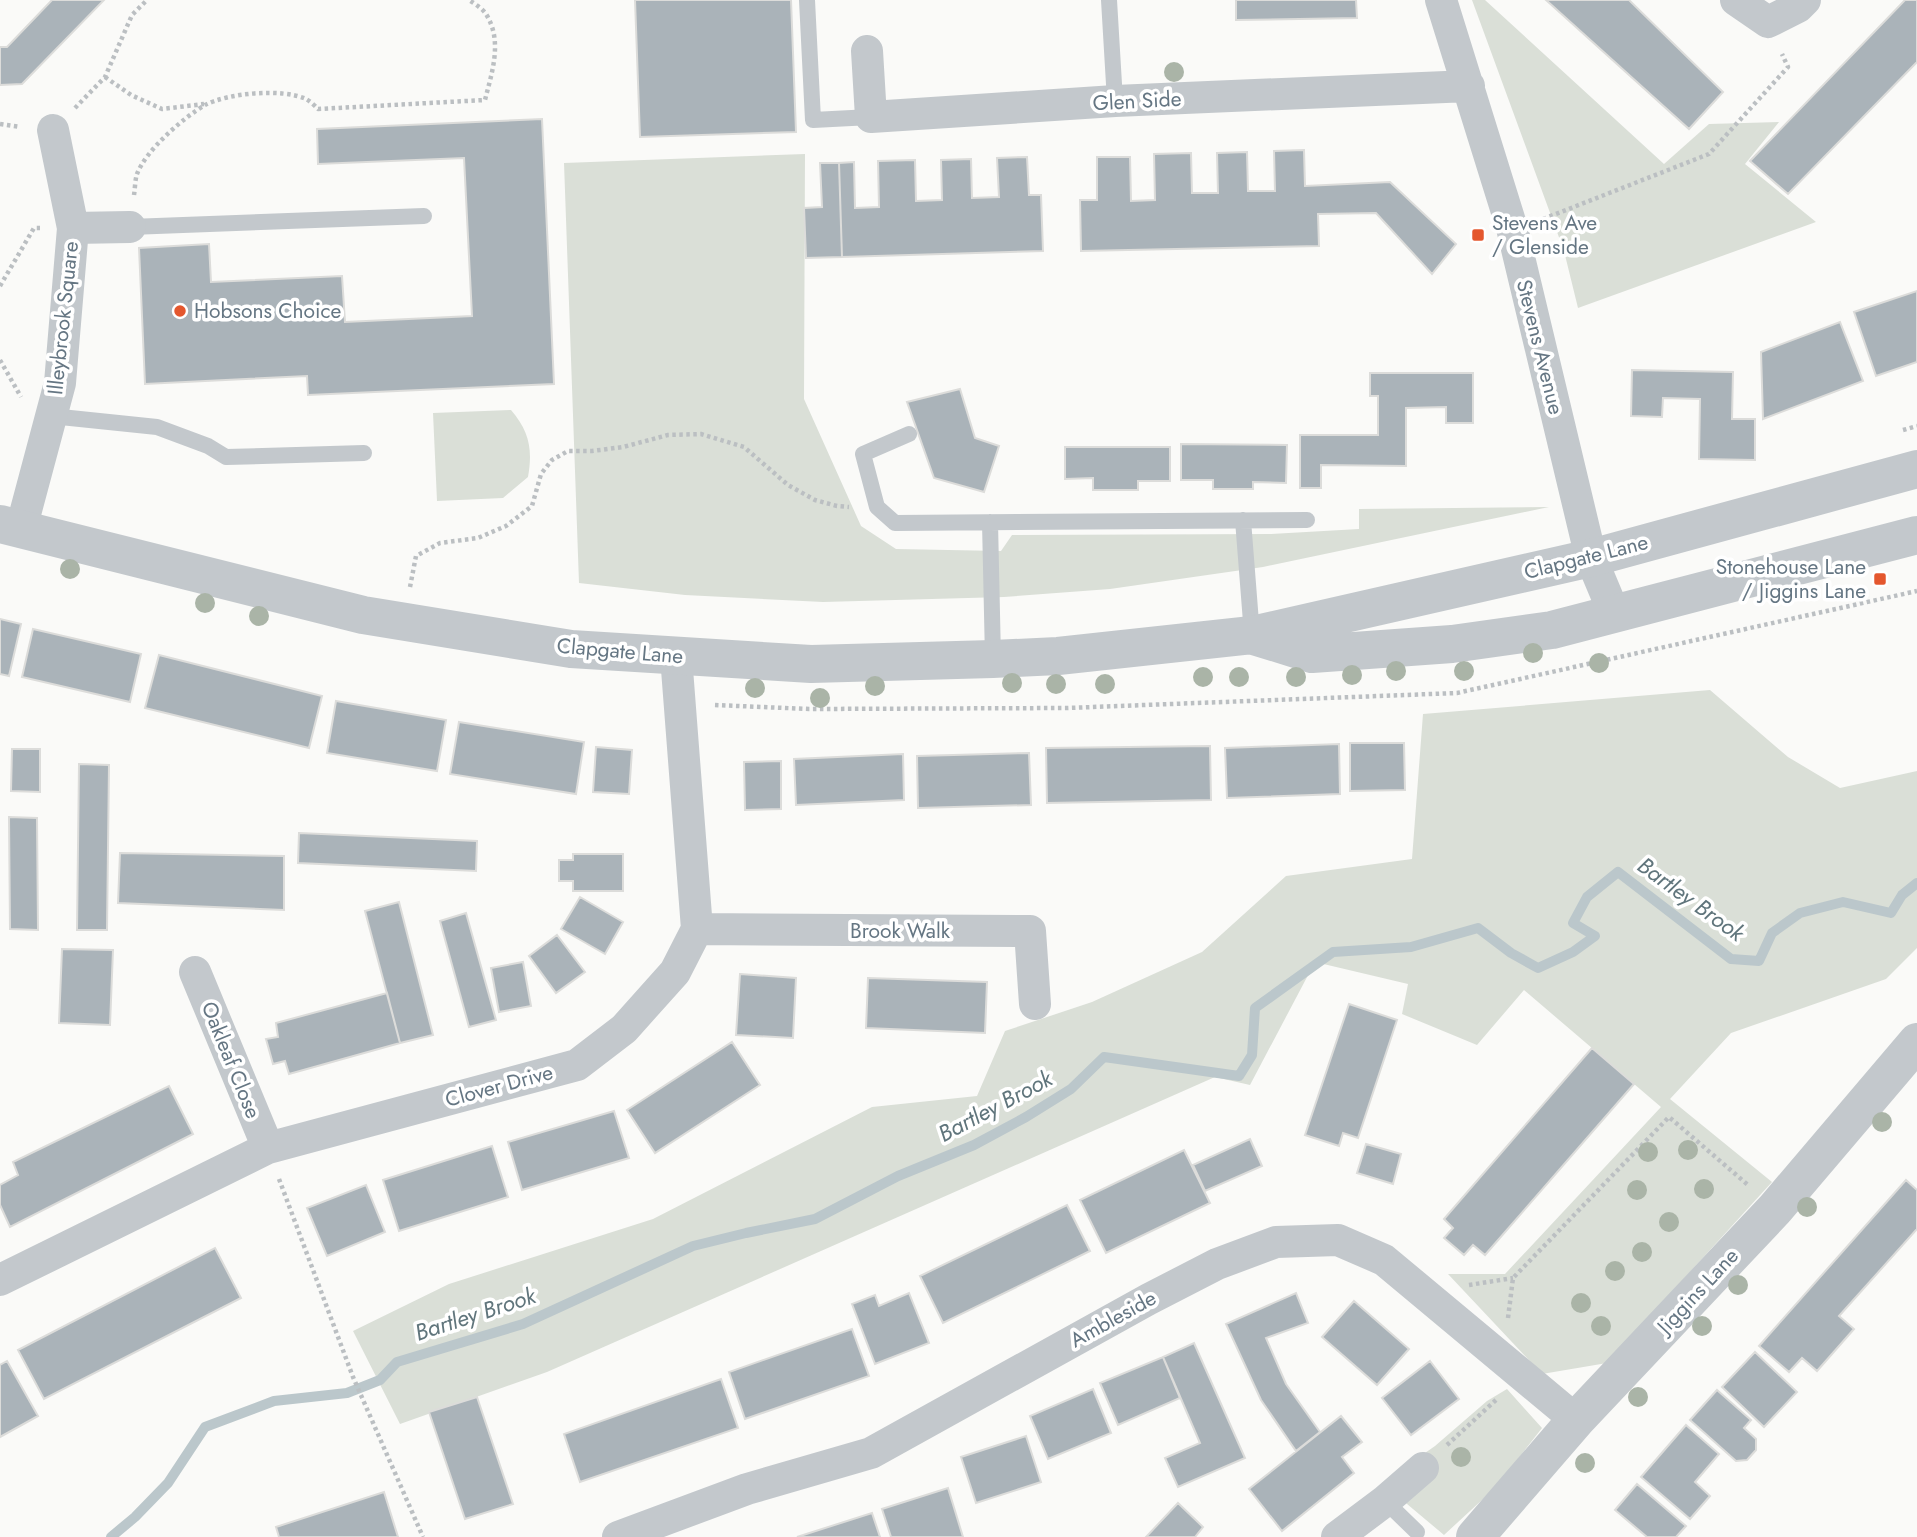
<svg xmlns="http://www.w3.org/2000/svg" width="1917" height="1537" font-family="Jost,sans-serif">
  <style>
    .green { fill: #dadfd7 }
    .lines { fill: none; stroke-linecap: round; stroke-linejoin: round }
    .stream { stroke: #bbc7cb; stroke-width: 10 }
    .building { fill: #aab3b9; stroke: #dcdcda; stroke-width: 2 }
    .path { stroke: #bbbfc2; stroke-width: 4.5; stroke-dasharray: 3.5 3.5; stroke-linecap: butt }
    .service { stroke: #c3c8cc; stroke-width: 16 }
    .minor { stroke: #c3c8cc; stroke-width: 32 }
    .tertiary { stroke: #c3c8cc; stroke-width: 38 }
    .tree { fill: #aab4a7 }
    .poi-dot { fill: #e4572e; stroke: #fff; stroke-width: 2.5 }
    .labels { text-anchor: middle; stroke-width: 7; stroke-linejoin: round; paint-order: stroke }
    .street-label { font-size: 21px; fill: #657683; stroke: #fff }
    .poi-label { font-size: 21px; fill: #657683; stroke: #fff; text-anchor: start }
    .water-label { font-size: 23px; font-style: italic; fill: #60757c; stroke: #fff }
  </style>
  <rect width="100%" height="100%" fill="#fafaf8"/>
  <path class="green" d="M1472,0H1485L1664,164L1709,124L1779,122L1745,164L1816,222L1578,308L1564,251Z
    M805,154L804,399L861,526L896,549L1001,551L1012,535L1271,534L1359,529V509L1549,507L1263,567L1110,589L1004,597L823,602L685,595L579,583L564,163Z
    M511,410C529,431 533,449 528,477L503,498L437,501L433,413Z
    M1710,690L1788,757L1840,788L1917,771V948L1886,979L1731,1033L1670,1099L1772,1182L1607,1363L1542,1374L1448,1274H1505L1661,1107L1524,990L1477,1045L1402,1014L1408,984L1315,962L1250,1085L1215,1077L547,1372L400,1424L353,1331L449,1284L653,1219L872,1107L977,1096L1005,1031L1092,1002L1202,952L1286,876L1412,859L1423,714Z
    M1507,1389L1542,1428L1496,1487L1444,1535L1382,1483L1435,1446L1487,1401Z"/>
  <g class="lines">
    <path class="stream" d="M111,1537L135,1517L168,1483L205,1427L274,1401L347,1393L380,1380L397,1362L523,1324L693,1246L746,1233L815,1219L898,1176L974,1145L1026,1117L1071,1089L1104,1057L1239,1076L1252,1055L1255,1008L1333,952L1411,947L1478,928L1511,953L1538,968L1573,952L1595,936L1573,923L1587,897L1618,872L1731,959L1759,961L1772,933L1800,913L1843,902L1891,913L1902,895L1917,883"/>
  </g>
  <path class="building" d="M52,0H104L22,84L0,85V47H7Z
    M635,0H791L796,132L640,137Z
    M1236,0H1356L1357,18L1236,20Z
    M1546,0H1629L1723,92L1689,129Z
    M1905,0H1917V62L1788,194L1750,161Z
    M542,119L554,384L308,395L307,376L145,384L139,248L209,244L211,282L342,276L345,322L472,316L464,158L318,164L317,129Z
    M1304,150L1305,186L1390,182L1456,244L1432,274L1376,213L1318,214L1319,246L1081,251L1080,200H1097V157H1130L1131,201L1155,200L1154,154L1191,153L1192,193H1218L1217,153L1247,152L1248,191H1275L1274,151Z
    M1027,157L1029,195H1041L1043,251L842,257L839,163L854,162L855,208L879,207L878,161L915,160L916,201L942,200L941,160L971,159L972,198L999,197L997,158Z
    M820,163H839L842,257L806,258L804,208L822,207Z
    M1917,291V362L1876,376L1854,312Z
    M1840,322L1863,381L1763,419L1761,352Z
    M1632,370L1733,372L1732,419H1755V460L1699,459L1700,399L1663,398L1662,417L1631,416Z
    M1370,373H1473V423H1446V407L1406,408V466L1321,465V488H1300V435H1378V396H1370Z
    M960,389L975,438L999,446L984,492L934,478L907,402Z
    M1181,444L1287,445L1286,483L1253,482V489H1213V480H1181Z
    M1065,447H1170V481H1138V490H1093V478L1065,479Z
    M0,619L21,624L9,676L0,674Z
    M33,629L141,654L130,702L22,677Z
    M159,655L322,696L309,748L145,708Z
    M336,701L446,720L437,771L327,753Z
    M459,722L584,742L576,794L450,774Z
    M1350,743H1404L1405,790L1350,791Z
    M1339,744L1340,794L1227,798L1225,748Z
    M1210,746L1211,800L1047,803L1046,748Z
    M596,747L632,750L629,794L593,792Z
    M12,749H40V792L11,791Z
    M1029,753L1031,805L918,808L917,756Z
    M903,754L904,800L796,805L794,759Z
    M781,761V809L745,810L744,762Z
    M79,764L109,765L107,930H77Z
    M9,817L37,818L38,930L10,929Z
    M299,833L477,841L476,871L298,863Z
    M120,853L284,856V910L118,903Z
    M573,854H623V891H573V881H559V860H573Z
    M580,897L623,922L605,954L561,929Z
    M399,902L433,1035L400,1043L365,911Z
    M466,913L496,1020L469,1027L440,921Z
    M557,935L585,972L556,993L529,956Z
    M62,949L113,950L110,1025L59,1023Z
    M523,962L531,1006L499,1012L491,968Z
    M740,974L796,978L793,1038L736,1035Z
    M868,978L987,982L985,1033L866,1028Z
    M387,993L400,1043L289,1074L285,1061L273,1064L266,1039L278,1037L276,1023Z
    M1349,1004L1397,1020L1358,1138L1343,1133L1339,1146L1305,1135Z
    M732,1042L760,1085L655,1153L627,1110Z
    M1592,1048L1634,1084L1485,1255L1473,1245L1464,1255L1444,1238L1453,1228L1444,1219Z
    M169,1086L193,1134L10,1227L0,1205V1185L18,1175L13,1162Z
    M614,1111L629,1158L522,1190L508,1142Z
    M1250,1139L1262,1166L1205,1191L1193,1165Z
    M1366,1144L1401,1154L1393,1184L1357,1173Z
    M492,1146L508,1197L399,1231L383,1180Z
    M1184,1150L1210,1203L1106,1253L1080,1200Z
    M1906,1180L1917,1190V1229L1839,1316L1854,1329L1817,1371L1802,1358L1789,1372L1759,1346Z
    M366,1185L385,1232L327,1256L307,1208Z
    M1067,1205L1090,1251L943,1323L920,1276Z
    M215,1248L241,1298L44,1399L18,1350Z
    M909,1293L929,1343L875,1364L852,1304L875,1295L879,1306Z
    M1296,1293L1308,1323L1266,1338L1286,1384L1320,1432L1296,1451L1261,1400L1226,1324Z
    M1354,1301L1409,1349L1377,1385L1322,1337Z
    M852,1329L869,1376L745,1419L729,1372Z
    M1194,1343L1245,1458L1178,1487L1165,1458L1200,1443L1163,1357Z
    M1755,1352L1797,1392L1764,1427L1722,1387Z
    M1163,1357L1180,1398L1118,1425L1100,1383Z
    M7,1361L38,1416L0,1437V1365Z
    M1430,1361L1459,1399L1411,1435L1382,1398Z
    M721,1379L738,1428L580,1482L564,1434Z
    M1093,1389L1111,1433L1048,1459L1030,1416Z
    M1717,1390L1751,1420L1744,1428L1756,1439V1450L1747,1460L1736,1461L1690,1420Z
    M477,1397L513,1504L465,1519L429,1412Z
    M1341,1416L1362,1442L1342,1457L1354,1473L1282,1531L1249,1489Z
    M1686,1425L1719,1454L1695,1482L1710,1496L1690,1519L1641,1477Z
    M1026,1436L1041,1482L976,1503L961,1457Z
    M1637,1484L1686,1526L1676,1537H1647L1615,1510Z
    M948,1488L963,1537H891L882,1509Z
    M384,1492L398,1537H279L276,1527Z
    M1178,1503L1203,1527L1195,1537H1146Z
    M872,1513L880,1537H797Z"/>
  <g class="lines">
    <path class="path" d="M105,77L131,95L162,109L204,104
      M75,108L105,77L132,15L147,0
      M0,124L20,127
      M134,195C135,189 135,180 137,174C146,150 183,118 205,105C228,93 282,88 306,99C310,101 315,106 318,109L485,100C492,72 503,41 486,14C483,9 475,4 469,0
      M1543,219L1709,154L1788,67L1782,54
      M0,286L34,228H40
      M0,360L21,397
      M1903,430L1917,426
      M410,587L416,556L440,543L478,538L506,526L532,506L541,474L552,460L568,451H592L623,447L668,435L701,434L744,447L788,485L815,500L837,506L849,507
      M715,705L809,709L1067,708L1457,693L1917,591
      M279,1179L353,1377L423,1537
      M1469,1285L1513,1278
      M1508,1318L1513,1278L1669,1117L1748,1185
      M1447,1445L1497,1399"/>
    <path class="service" d="M807,0L813,120L871,117
      M1109,0L1115,101
      M130,227L424,216
      M51,416L157,427L208,446L226,457L364,453
      M909,434L863,454L877,507L895,523L1307,520
      M1243,520L1252,635
      M990,522L993,659
      M1385,1501L1417,1532"/>
    <path class="minor" d="M1441,0L1512,228L1591,558L1614,613
      M1736,0L1768,22L1798,7L1805,0
      M867,51L871,117L1115,101L1469,86
      M73,228L130,227
      M21,529L60,383L73,228L53,130
      M697,929L1030,931L1035,1004
      M195,972L268,1148
      M0,1280L268,1148L577,1065L624,1029L675,972L697,929L676,656
      M618,1537L747,1489L871,1453L1149,1299L1217,1264L1276,1242L1338,1240L1384,1260L1576,1420
      M1337,1537L1385,1501L1423,1468"/>
    <path class="tertiary" d="M0,524L363,615L571,649L811,664L993,659L1058,656L1252,635L1591,558L1917,469
      M1254,636L1312,654L1452,644L1552,630L1917,535
      M1475,1537L1576,1420L1775,1209L1917,1042"/>
  </g>
  <g class="tree">
    <circle cx="1174" cy="72" r="10"/>
    <circle cx="70" cy="569" r="10"/>
    <circle cx="205" cy="603" r="10"/>
    <circle cx="259" cy="616" r="10"/>
    <circle cx="1533" cy="653" r="10"/>
    <circle cx="1599" cy="663" r="10"/>
    <circle cx="1396" cy="671" r="10"/>
    <circle cx="1464" cy="671" r="10"/>
    <circle cx="1352" cy="675" r="10"/>
    <circle cx="1203" cy="677" r="10"/>
    <circle cx="1239" cy="677" r="10"/>
    <circle cx="1296" cy="677" r="10"/>
    <circle cx="1012" cy="683" r="10"/>
    <circle cx="1056" cy="684" r="10"/>
    <circle cx="1105" cy="684" r="10"/>
    <circle cx="875" cy="686" r="10"/>
    <circle cx="755" cy="688" r="10"/>
    <circle cx="820" cy="698" r="10"/>
    <circle cx="1882" cy="1122" r="10"/>
    <circle cx="1688" cy="1150" r="10"/>
    <circle cx="1648" cy="1152" r="10"/>
    <circle cx="1704" cy="1189" r="10"/>
    <circle cx="1637" cy="1190" r="10"/>
    <circle cx="1807" cy="1207" r="10"/>
    <circle cx="1669" cy="1222" r="10"/>
    <circle cx="1642" cy="1252" r="10"/>
    <circle cx="1615" cy="1271" r="10"/>
    <circle cx="1738" cy="1285" r="10"/>
    <circle cx="1581" cy="1303" r="10"/>
    <circle cx="1601" cy="1326" r="10"/>
    <circle cx="1702" cy="1326" r="10"/>
    <circle cx="1638" cy="1397" r="10"/>
    <circle cx="1461" cy="1457" r="10"/>
    <circle cx="1585" cy="1463" r="10"/>
  </g>
  <g class="poi-dot">
    <rect x="1471" y="228" width="14" height="14" rx="3.5"/>
    <circle cx="180" cy="311" r="7"/>
    <rect x="1873" y="572" width="14" height="14" rx="3.5"/>
  </g>
  <g class="labels">
    <g class="street-label">
      <text transform="translate(1137 101) rotate(-3)" y="7">Glen Side</text>
      <text transform="translate(63 318) rotate(-84)" y="7">Illeybrook Square</text>
      <text transform="translate(1540 347) rotate(76)" y="7">Stevens Avenue</text>
      <text transform="translate(1586 557) rotate(-14)" y="7">Clapgate Lane</text>
      <text transform="translate(620 651) rotate(5)" y="7">Clapgate Lane</text>
      <text x="900" y="938">Brook Walk</text>
      <text transform="translate(231 1060) rotate(68)" y="7">Oakleaf Close</text>
      <text transform="translate(499 1086) rotate(-15)" y="7">Clover Drive</text>
      <text transform="translate(1698 1291) rotate(-47)" y="7">Jiggins Lane</text>
      <text transform="translate(1113 1319) rotate(-29)" y="7">Ambleside</text>
    </g>
    <g class="poi-label">
      <text x="1492" y="230">Stevens Ave<tspan x="1492" dy="24">/ Glenside</tspan></text>
      <text x="194" y="318">Hobsons Choice</text>
      <text x="1866" y="574" text-anchor="end">Stonehouse Lane<tspan x="1866" dy="24">/ Jiggins Lane</tspan></text>
    </g>
    <g class="water-label">
      <text transform="translate(1691 899) rotate(36)" y="8">Bartley Brook</text>
      <text transform="translate(995 1106) rotate(-28)" y="8">Bartley Brook</text>
      <text transform="translate(475 1314) rotate(-18)" y="8">Bartley Brook</text>
    </g>
  </g>
</svg>
